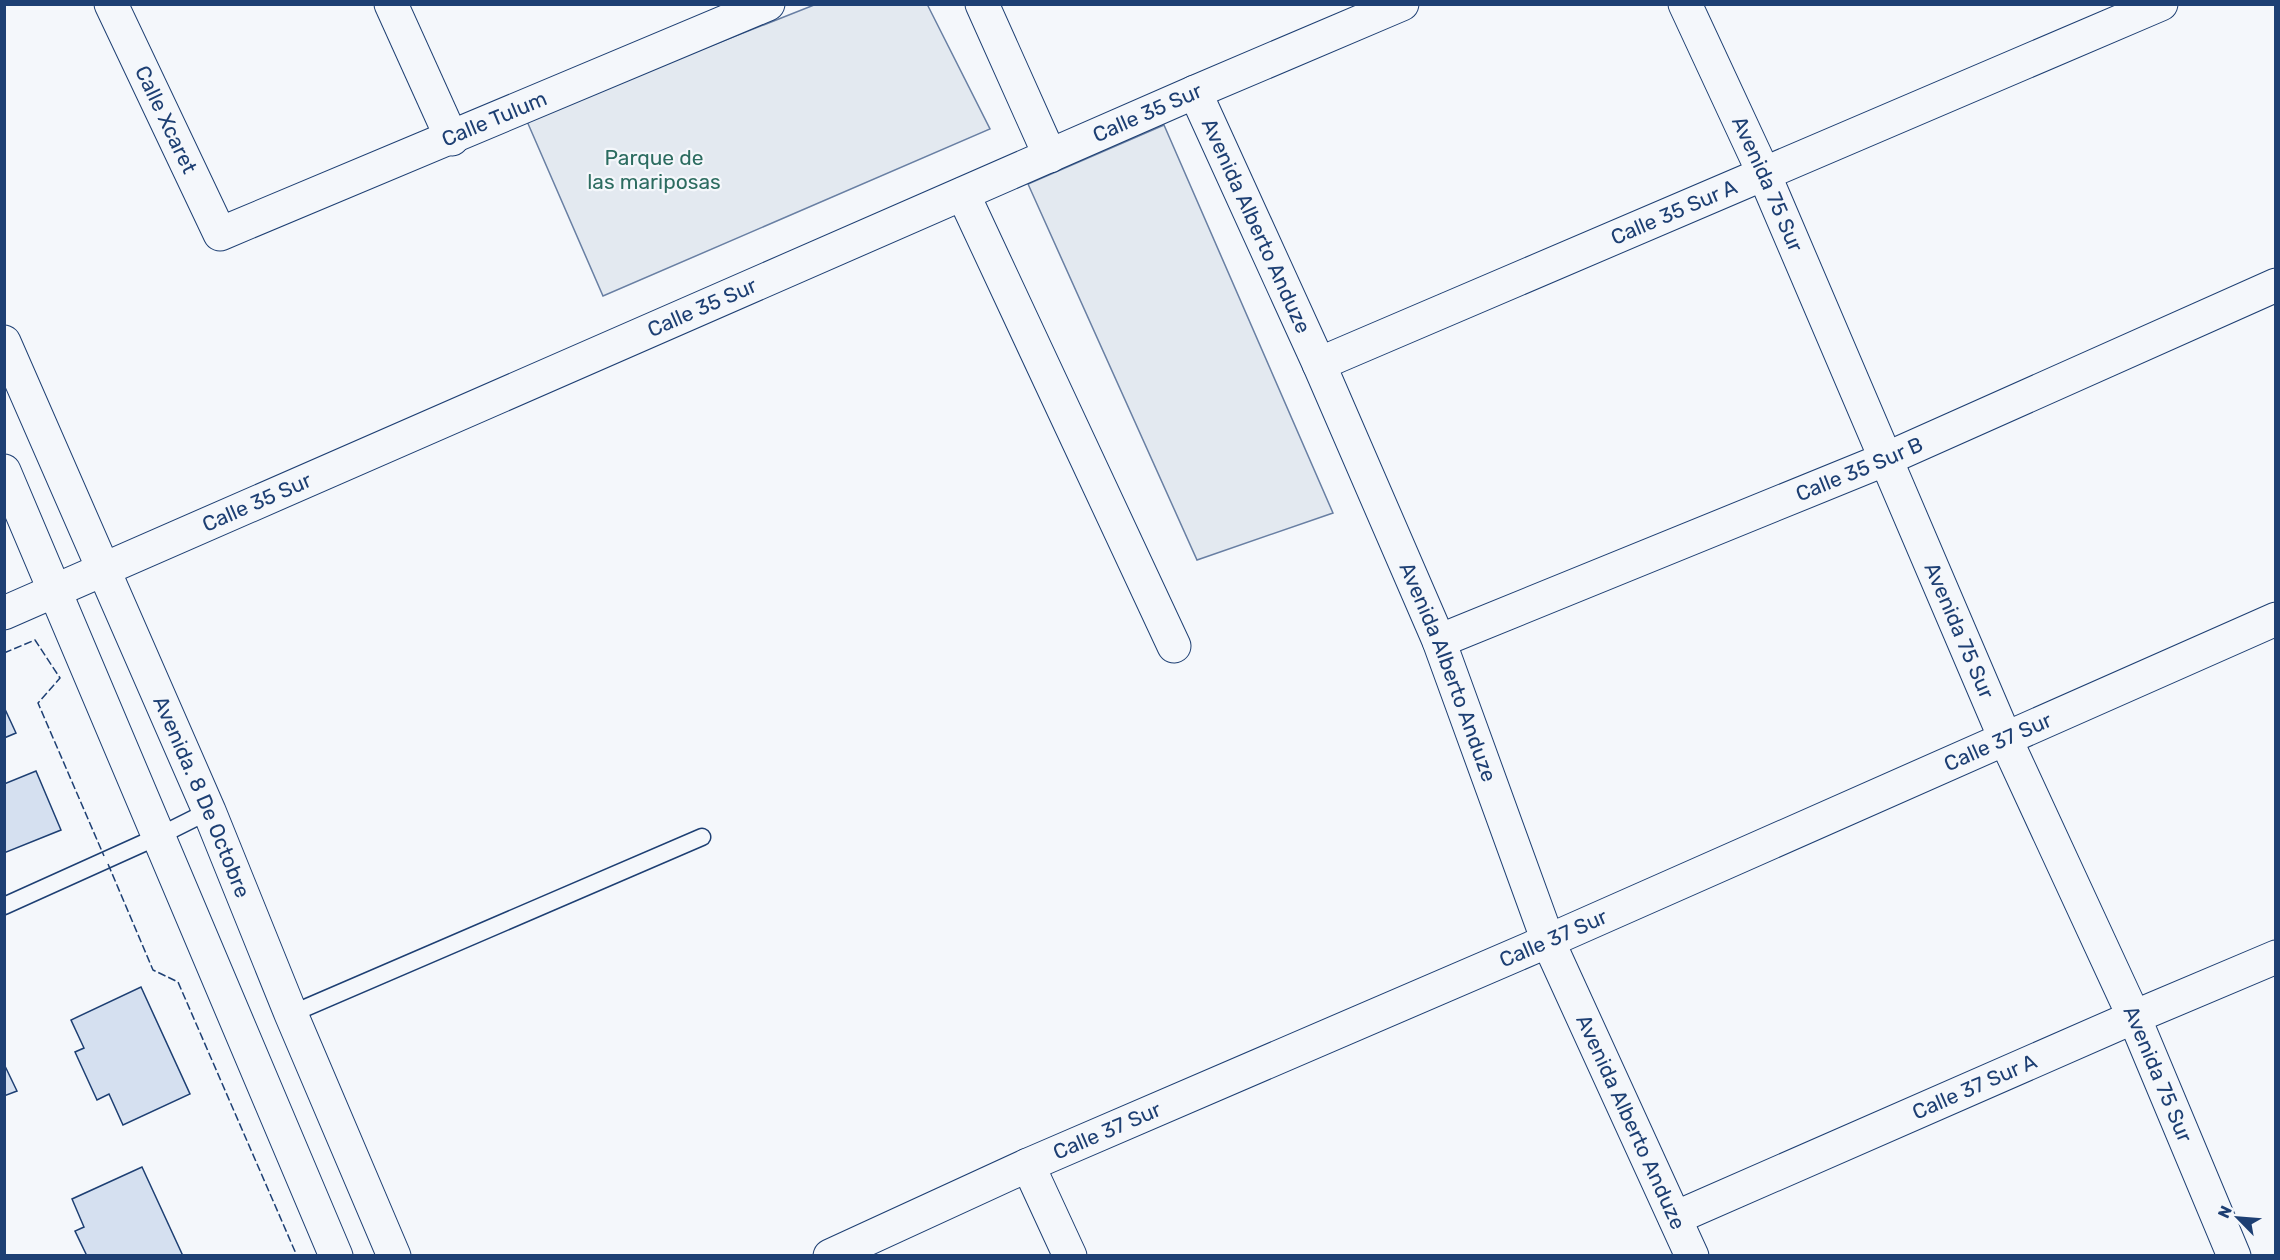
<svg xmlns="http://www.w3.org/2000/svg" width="2280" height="1260" font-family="Rubik,sans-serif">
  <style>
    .green { fill: #e3e9f0; stroke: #687fa3; stroke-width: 1.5 }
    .building { fill: #d5e0f0; stroke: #1d3f73; stroke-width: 1.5 }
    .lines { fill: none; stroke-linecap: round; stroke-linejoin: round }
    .service-casing { stroke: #1d3f73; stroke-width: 19 }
    .minor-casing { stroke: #1d3f73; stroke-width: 35 }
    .secondary-casing { stroke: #1d3f73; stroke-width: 35 }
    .service { stroke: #f4f7fb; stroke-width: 16 }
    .minor { stroke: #f4f7fb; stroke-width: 33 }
    .secondary { stroke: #f4f7fb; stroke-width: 33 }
    .fence { stroke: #1d3f73; stroke-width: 1.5; stroke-dasharray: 8 3; stroke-linecap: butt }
    .labels { text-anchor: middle; stroke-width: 4.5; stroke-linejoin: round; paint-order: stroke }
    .street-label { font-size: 21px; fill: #1d3f73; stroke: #f4f7fb }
    .park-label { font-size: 21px; fill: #2c6c60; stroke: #f4f7fb }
  </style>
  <rect width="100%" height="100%" fill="#f4f7fb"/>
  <path class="green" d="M927,4L990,129L603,296L526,119L814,5Z
    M1164,125L1333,513L1197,560L1028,184Z"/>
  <path class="building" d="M4,707L16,733L4,738Z
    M36,771L61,830L4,853V784Z
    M141,987L190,1094L123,1125L109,1094L97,1100L75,1052L84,1048L71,1020Z
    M4,1064L17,1091L4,1096Z
    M142,1167L183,1256H87L75,1231L84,1227L72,1199Z"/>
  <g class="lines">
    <defs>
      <path id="service" d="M4,906L157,837L209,811
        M291,1014L702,837"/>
      <g id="minor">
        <path id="s1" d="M111,4L220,234L768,4"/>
        <path d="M391,4L452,139"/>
        <path d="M982,4L1050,156"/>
        <path id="s2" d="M1685,4L1764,174L2005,738L2134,1017L2234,1256"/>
        <path id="s3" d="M1195,92L1319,364L1439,641L1548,941L1692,1256"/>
        <path d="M963,194L1174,646"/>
        <path id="s4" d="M1319,364L2161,4"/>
        <path id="s5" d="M1439,641L1886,459L2276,285"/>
        <path d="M1028,1165L1070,1256"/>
        <path id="s6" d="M1675,1218L2134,1017L2276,957"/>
        <path id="s7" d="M830,1256L1028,1165L1548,941L2276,619"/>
      </g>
      <g id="secondary">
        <path id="s8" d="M4,342L209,811L291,1014L394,1256"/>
        <path d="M4,471L336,1256"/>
        <path id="s9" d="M4,613L1195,92L1402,4"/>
      </g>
    </defs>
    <use href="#service" class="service-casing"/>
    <use href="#minor" class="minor-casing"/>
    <use href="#secondary" class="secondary-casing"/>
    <use href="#service" class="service"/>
    <use href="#minor" class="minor"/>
    <use href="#secondary" class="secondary"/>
    <path class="fence" d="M4,653L35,640L60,678L38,703L104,856
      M108,864L153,970L178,982L297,1256"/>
  </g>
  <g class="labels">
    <g class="street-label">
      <text dy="7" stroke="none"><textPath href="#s9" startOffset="1248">Calle 35 Sur</textPath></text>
      <text dy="7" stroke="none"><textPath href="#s1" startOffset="128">Calle Xcaret</textPath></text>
      <text dy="7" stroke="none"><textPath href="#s1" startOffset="552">Calle Tulum</textPath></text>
      <text dy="7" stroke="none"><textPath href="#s2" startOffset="198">Avenida 75 Sur</textPath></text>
      <text dy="7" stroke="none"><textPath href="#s4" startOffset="386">Calle 35 Sur A</textPath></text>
      <text dy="7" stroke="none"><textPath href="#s3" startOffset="147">Avenida Alberto Anduze</textPath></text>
      <text dy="7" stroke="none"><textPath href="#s9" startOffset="762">Calle 35 Sur</textPath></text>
      <text dy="7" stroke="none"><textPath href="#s5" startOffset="454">Calle 35 Sur B</textPath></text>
      <text dy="7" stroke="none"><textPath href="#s9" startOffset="276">Calle 35 Sur</textPath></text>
      <text dy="7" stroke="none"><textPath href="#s2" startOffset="684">Avenida 75 Sur</textPath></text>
      <text dy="7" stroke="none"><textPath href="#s3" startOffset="633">Avenida Alberto Anduze</textPath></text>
      <text dy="7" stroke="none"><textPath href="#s7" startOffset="1276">Calle 37 Sur</textPath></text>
      <text dy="7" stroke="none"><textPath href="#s8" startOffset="496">Avenida. 8 De Octobre</textPath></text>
      <text dy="7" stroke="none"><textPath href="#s7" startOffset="790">Calle 37 Sur</textPath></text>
      <text dy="7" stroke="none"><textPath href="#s2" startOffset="1170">Avenida 75 Sur</textPath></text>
      <text dy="7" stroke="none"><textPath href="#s6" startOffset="327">Calle 37 Sur A</textPath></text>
      <text dy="7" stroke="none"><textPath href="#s3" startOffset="1119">Avenida Alberto Anduze</textPath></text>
      <text dy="7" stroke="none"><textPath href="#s7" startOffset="304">Calle 37 Sur</textPath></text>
    </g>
    <g class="park-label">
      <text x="654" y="165">Parque de<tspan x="654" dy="24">las mariposas</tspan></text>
    </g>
  </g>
  <rect width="2280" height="1260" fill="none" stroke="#1d3f73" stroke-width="12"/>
  <g transform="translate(2238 1218) rotate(295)" stroke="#f4f7fb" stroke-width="4.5" paint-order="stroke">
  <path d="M0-4.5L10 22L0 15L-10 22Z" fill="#1d3f73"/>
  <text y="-9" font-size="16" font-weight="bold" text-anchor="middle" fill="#1d3f73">N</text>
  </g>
</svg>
